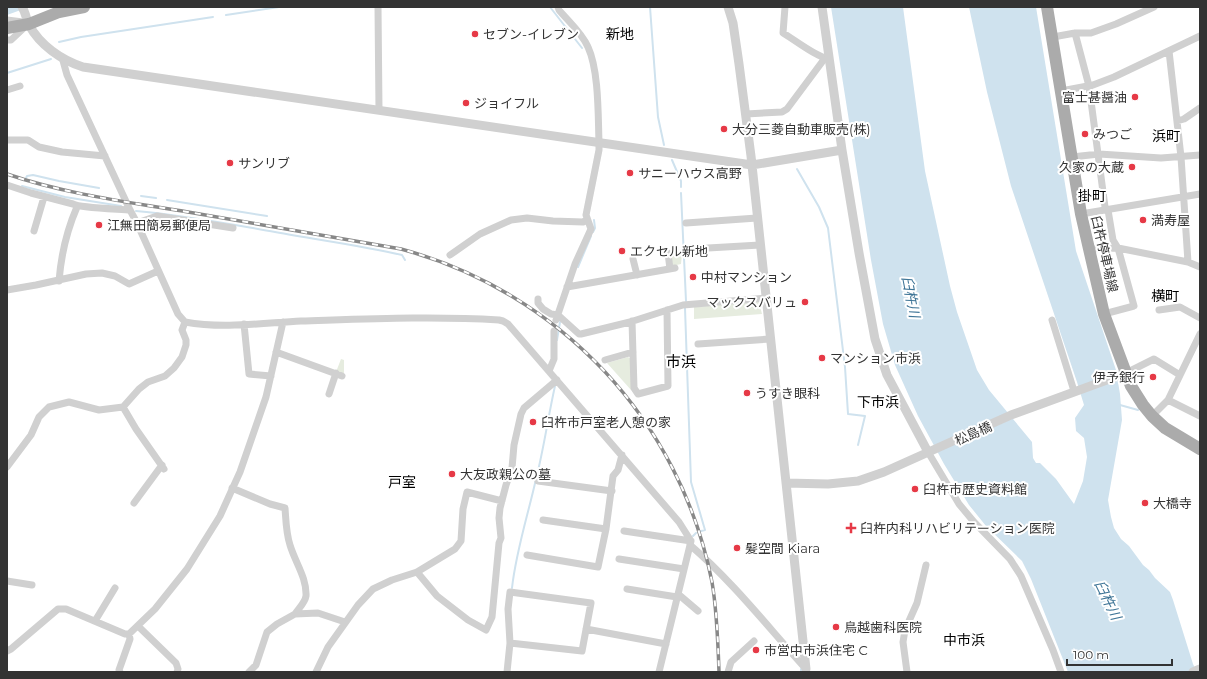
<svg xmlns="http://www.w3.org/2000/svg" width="1207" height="679" font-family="Montserrat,'Noto Sans JP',sans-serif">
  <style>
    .green { fill: #e6ecdf }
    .water { fill: #cfe2ee }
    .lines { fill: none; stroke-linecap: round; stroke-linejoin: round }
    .stream { stroke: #cfe2ee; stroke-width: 2 }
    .minor { stroke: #d0d0d0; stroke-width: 7 }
    .tertiary { stroke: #d0d0d0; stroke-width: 9 }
    .primary { stroke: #ababab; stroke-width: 12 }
    .rail-casing { stroke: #888; stroke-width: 3.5 }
    .rail { stroke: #fff; stroke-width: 2; stroke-dasharray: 6; stroke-linecap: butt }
    .poi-dot { fill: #e63946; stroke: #fff; stroke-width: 1.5 }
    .labels { text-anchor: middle; stroke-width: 4; stroke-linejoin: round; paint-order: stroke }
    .poi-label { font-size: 13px; fill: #333; stroke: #fff; text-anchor: start }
    .street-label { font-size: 13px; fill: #333; stroke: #fff }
    .neighbourhood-label { font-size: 14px; fill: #000; stroke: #fff }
    .water-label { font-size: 14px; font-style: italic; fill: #3f7597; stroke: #fff }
    .quarter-label { font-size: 15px; fill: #000; stroke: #fff }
  </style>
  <rect width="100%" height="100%" fill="#fff"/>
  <path class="green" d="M682,254L681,264L672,266L671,256Z
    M759,302L762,314L694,319V307Z
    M628,357L631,359V390L607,363Z
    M341,359L344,360V375L336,372Z"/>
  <path class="water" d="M7,7H29L7,15Z
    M831,7H903L925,171L950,286L957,312L977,370L989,390L1032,442L1033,458L1036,463H1040L1056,479L1074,504L1083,481L1087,457L1084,438L1076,431L1075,418L1084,405L1077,382L1011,186L987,92L969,7H1036L1076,251L1116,370L1120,394L1122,420L1108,500L1111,517L1114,528L1121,539L1129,546L1143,565L1149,570L1155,578L1170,592L1173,600L1193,664L1197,672H1068L1031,579L1022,561L986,526L969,505L944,464L918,416L895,365L883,324L871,260Z"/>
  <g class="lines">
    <path class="stream" d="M550,7L582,48
      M650,7L658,117L664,145
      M226,15L279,7
      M59,42L81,37L213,17
      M7,73L51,59
      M672,160L681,181V187
      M797,169L819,207L828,228L845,367L848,414L865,416L858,445
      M26,178L27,176L33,175L59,181L99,188
      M22,186L65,197L121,206
      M681,193L686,301
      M141,196L156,198
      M167,200L267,216
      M136,211C183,215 229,224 275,232C318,240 360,245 402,255L405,260
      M593,232L595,228L594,220
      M578,267L591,236
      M685,308L691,482L705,530L701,531
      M557,340L560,322
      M1120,405L1138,410
      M693,536L696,533
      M512,588C516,551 528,515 536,479C544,448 548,417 555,386
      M801,672V669"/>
    <path class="minor" d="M378,7L379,110
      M785,7L783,33C792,38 819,59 828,58
      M7,20L23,22
      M1075,33L1089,86L1105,207L1108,210L1113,240L1118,248L1134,306L1104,314
      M1053,37L1075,33H1091L1116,24L1154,7
      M7,40H11L26,26
      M1169,51L1181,157L1188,262
      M62,57L67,75L130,210L137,223L178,314L185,322C223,329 263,323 301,321C367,319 433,316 499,320L503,321L508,324L679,522L691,541L659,672
      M7,90L20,86
      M1061,91L1093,85L1114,77L1200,36
      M746,114L782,112L787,109L825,58
      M1177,121L1184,119L1200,108
      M7,140H28L39,147L62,152L105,156
      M1072,157L1099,154L1161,158L1200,155
      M7,185L31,193L73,204C79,208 120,209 130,210
      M1081,214L1200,194
      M137,223L157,216L233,228
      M686,223L757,218
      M34,231L44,197
      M708,248L760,245
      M1089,249L1118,248L1188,262L1200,267
      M668,253L670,269
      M450,255L480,234L511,220L527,218L553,221L583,222L587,220
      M633,259L637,275
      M59,281C61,256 67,230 77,207
      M567,287L675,268
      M7,290L36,285L86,274L102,273L115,276L129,284L158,271
      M538,299V303L543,309L551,314L558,315L579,334H581L630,322L683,305L766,298
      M1159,310L1180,307L1200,318
      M556,320L575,264L591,229L586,215L599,150V142C598,115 599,71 588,47C582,33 569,22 559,10L558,7
      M1052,320L1074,391
      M632,321L634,388L638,394L668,386L667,310
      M244,324L249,374L271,376
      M698,344L770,339
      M276,352L342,376
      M605,360L633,352
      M549,371L554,359V331
      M1126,373L1154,359L1180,375
      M329,394L336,373
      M1168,400L1200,416
      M123,407L136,429L164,469
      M1152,416L1168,400L1200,334
      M928,452L959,504L974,522L1010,559L1021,576L1053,650L1061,672
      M7,467L31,435L39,417L49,407L69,402L99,410L123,407L139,389L148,382L165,376L174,368L182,357L186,345V340L182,330L185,322
      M538,481L612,491
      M232,488L270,504L285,508C286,521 286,533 290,545C295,562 307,578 306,596C305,603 298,609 295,614L318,613L345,622
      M134,503L162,465
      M543,520L606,529
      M624,531L691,541
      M690,545C733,582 768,627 806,669
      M527,555L598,567L606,529L613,476L618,470L622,455
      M619,559L684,569
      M417,572L437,596L468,620L486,630L492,617L499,543L501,538L499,518L500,508L506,485L512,468L514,445L521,414L524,408L557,380
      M7,581L32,585
      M627,589L677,597
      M678,594L698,611
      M95,621L115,588
      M138,626L176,663L178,669L177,672
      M586,629L666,644
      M7,651L11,649L58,609H66L125,634H129L155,609L187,569L220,516L240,472L266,397L283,322
      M120,672L119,670L130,639L129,634
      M249,672L256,665L267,632L277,624L295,614
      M316,672L328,647L358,605L373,589L392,580L417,572L455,549L461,541L463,509L467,492L502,501
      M507,672L510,643L508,609L510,592L591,603L582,651L510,643
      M728,672L731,662L754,641
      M907,672L903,642L905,630L917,603L926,565"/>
    <path class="tertiary" d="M22,7C26,13 26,19 29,25C40,45 61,60 83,67L752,165L842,150
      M728,7L733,23L739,64L751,156L806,669
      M822,7L842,150L859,253L875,339L887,375L928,452
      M786,483L828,484L858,481L884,472L1011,415L1126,373
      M1193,672L1200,669"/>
    <path class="primary" d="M1047,7L1081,214L1104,314L1126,373L1131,386L1143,405L1152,416L1165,428L1200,449
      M7,28L29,24L59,12L84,7"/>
    <defs>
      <path id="rail" d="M7,174C65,194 128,202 188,212C260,224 330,237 401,249C560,292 680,420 712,582C717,611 718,642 719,672"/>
    </defs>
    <use href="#rail" class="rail-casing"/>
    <use href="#rail" class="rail"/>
  </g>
  <g class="poi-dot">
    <circle cx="475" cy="34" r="4"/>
    <circle cx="1135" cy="97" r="4"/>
    <circle cx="466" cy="103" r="4"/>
    <circle cx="724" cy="129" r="4"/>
    <circle cx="1085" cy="134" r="4"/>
    <circle cx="230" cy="163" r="4"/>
    <circle cx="1132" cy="167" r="4"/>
    <circle cx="630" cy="173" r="4"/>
    <circle cx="1143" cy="220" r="4"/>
    <circle cx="99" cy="225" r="4"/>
    <circle cx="622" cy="251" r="4"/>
    <circle cx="693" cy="277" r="4"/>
    <circle cx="805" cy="302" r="4"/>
    <circle cx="822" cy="358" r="4"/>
    <circle cx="1153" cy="377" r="4"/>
    <circle cx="747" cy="393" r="4"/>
    <circle cx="533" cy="422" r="4"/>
    <circle cx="452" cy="474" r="4"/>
    <circle cx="915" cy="489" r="4"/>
    <circle cx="1145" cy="503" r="4"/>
    <path d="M849 522h4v4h4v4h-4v4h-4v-4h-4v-4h4z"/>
    <circle cx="737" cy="548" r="4"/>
    <circle cx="836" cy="627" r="4"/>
    <circle cx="756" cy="650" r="4"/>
  </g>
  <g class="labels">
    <g class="poi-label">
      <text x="483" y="39">セブン-イレブン</text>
      <text x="1127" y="102" text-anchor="end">富士甚醤油</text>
      <text x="474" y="108">ジョイフル</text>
      <text x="732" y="134">大分三菱自動車販売(株)</text>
      <text x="1093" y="139">みつご</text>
      <text x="238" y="168">サンリブ</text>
      <text x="1124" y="172" text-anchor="end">久家の大蔵</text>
      <text x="638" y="178">サニーハウス高野</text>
      <text x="1151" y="225">満寿屋</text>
      <text x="107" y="230">江無田簡易郵便局</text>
      <text x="630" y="256">エクセル新地</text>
      <text x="701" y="282">中村マンション</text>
      <text x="797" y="307" text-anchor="end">マックスバリュ</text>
      <text x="830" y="363">マンション市浜</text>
      <text x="1145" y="382" text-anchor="end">伊予銀行</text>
      <text x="755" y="398">うすき眼科</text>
      <text x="541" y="427">臼杵市戸室老人憩の家</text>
      <text x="460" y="479">大友政親公の墓</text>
      <text x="923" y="494">臼杵市歴史資料館</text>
      <text x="1153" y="508">大橋寺</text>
      <text x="860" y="533">臼杵内科リハビリテーション医院</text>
      <text x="745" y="553">髪空間 Kiara</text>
      <text x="844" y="632">鳥越歯科医院</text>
      <text x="764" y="655">市営中市浜住宅 C</text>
    </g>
    <g class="street-label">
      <text transform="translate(1105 254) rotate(77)" y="5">臼杵停車場線</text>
      <text transform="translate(973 433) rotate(-24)" y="5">松島橋</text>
    </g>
    <g class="neighbourhood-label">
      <text x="620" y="39">新地</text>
      <text x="1166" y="141">浜町</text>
      <text x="1092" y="201">掛町</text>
      <text x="1165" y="301">横町</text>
      <text x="878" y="407">下市浜</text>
      <text x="402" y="487">戸室</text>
      <text x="964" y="645">中市浜</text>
    </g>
    <g class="water-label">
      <text transform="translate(911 297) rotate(79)" y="5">臼杵川</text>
      <text transform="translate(1108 600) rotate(64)" y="5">臼杵川</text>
    </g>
    <g class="quarter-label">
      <text x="681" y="367">市浜</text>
    </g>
  </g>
  <rect width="1207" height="679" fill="none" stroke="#333333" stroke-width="16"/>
  <path d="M1067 659v6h105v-6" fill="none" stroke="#333333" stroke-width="2"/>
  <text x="1073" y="659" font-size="12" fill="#333333" stroke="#ffffff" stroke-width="3" paint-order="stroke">100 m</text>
</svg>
